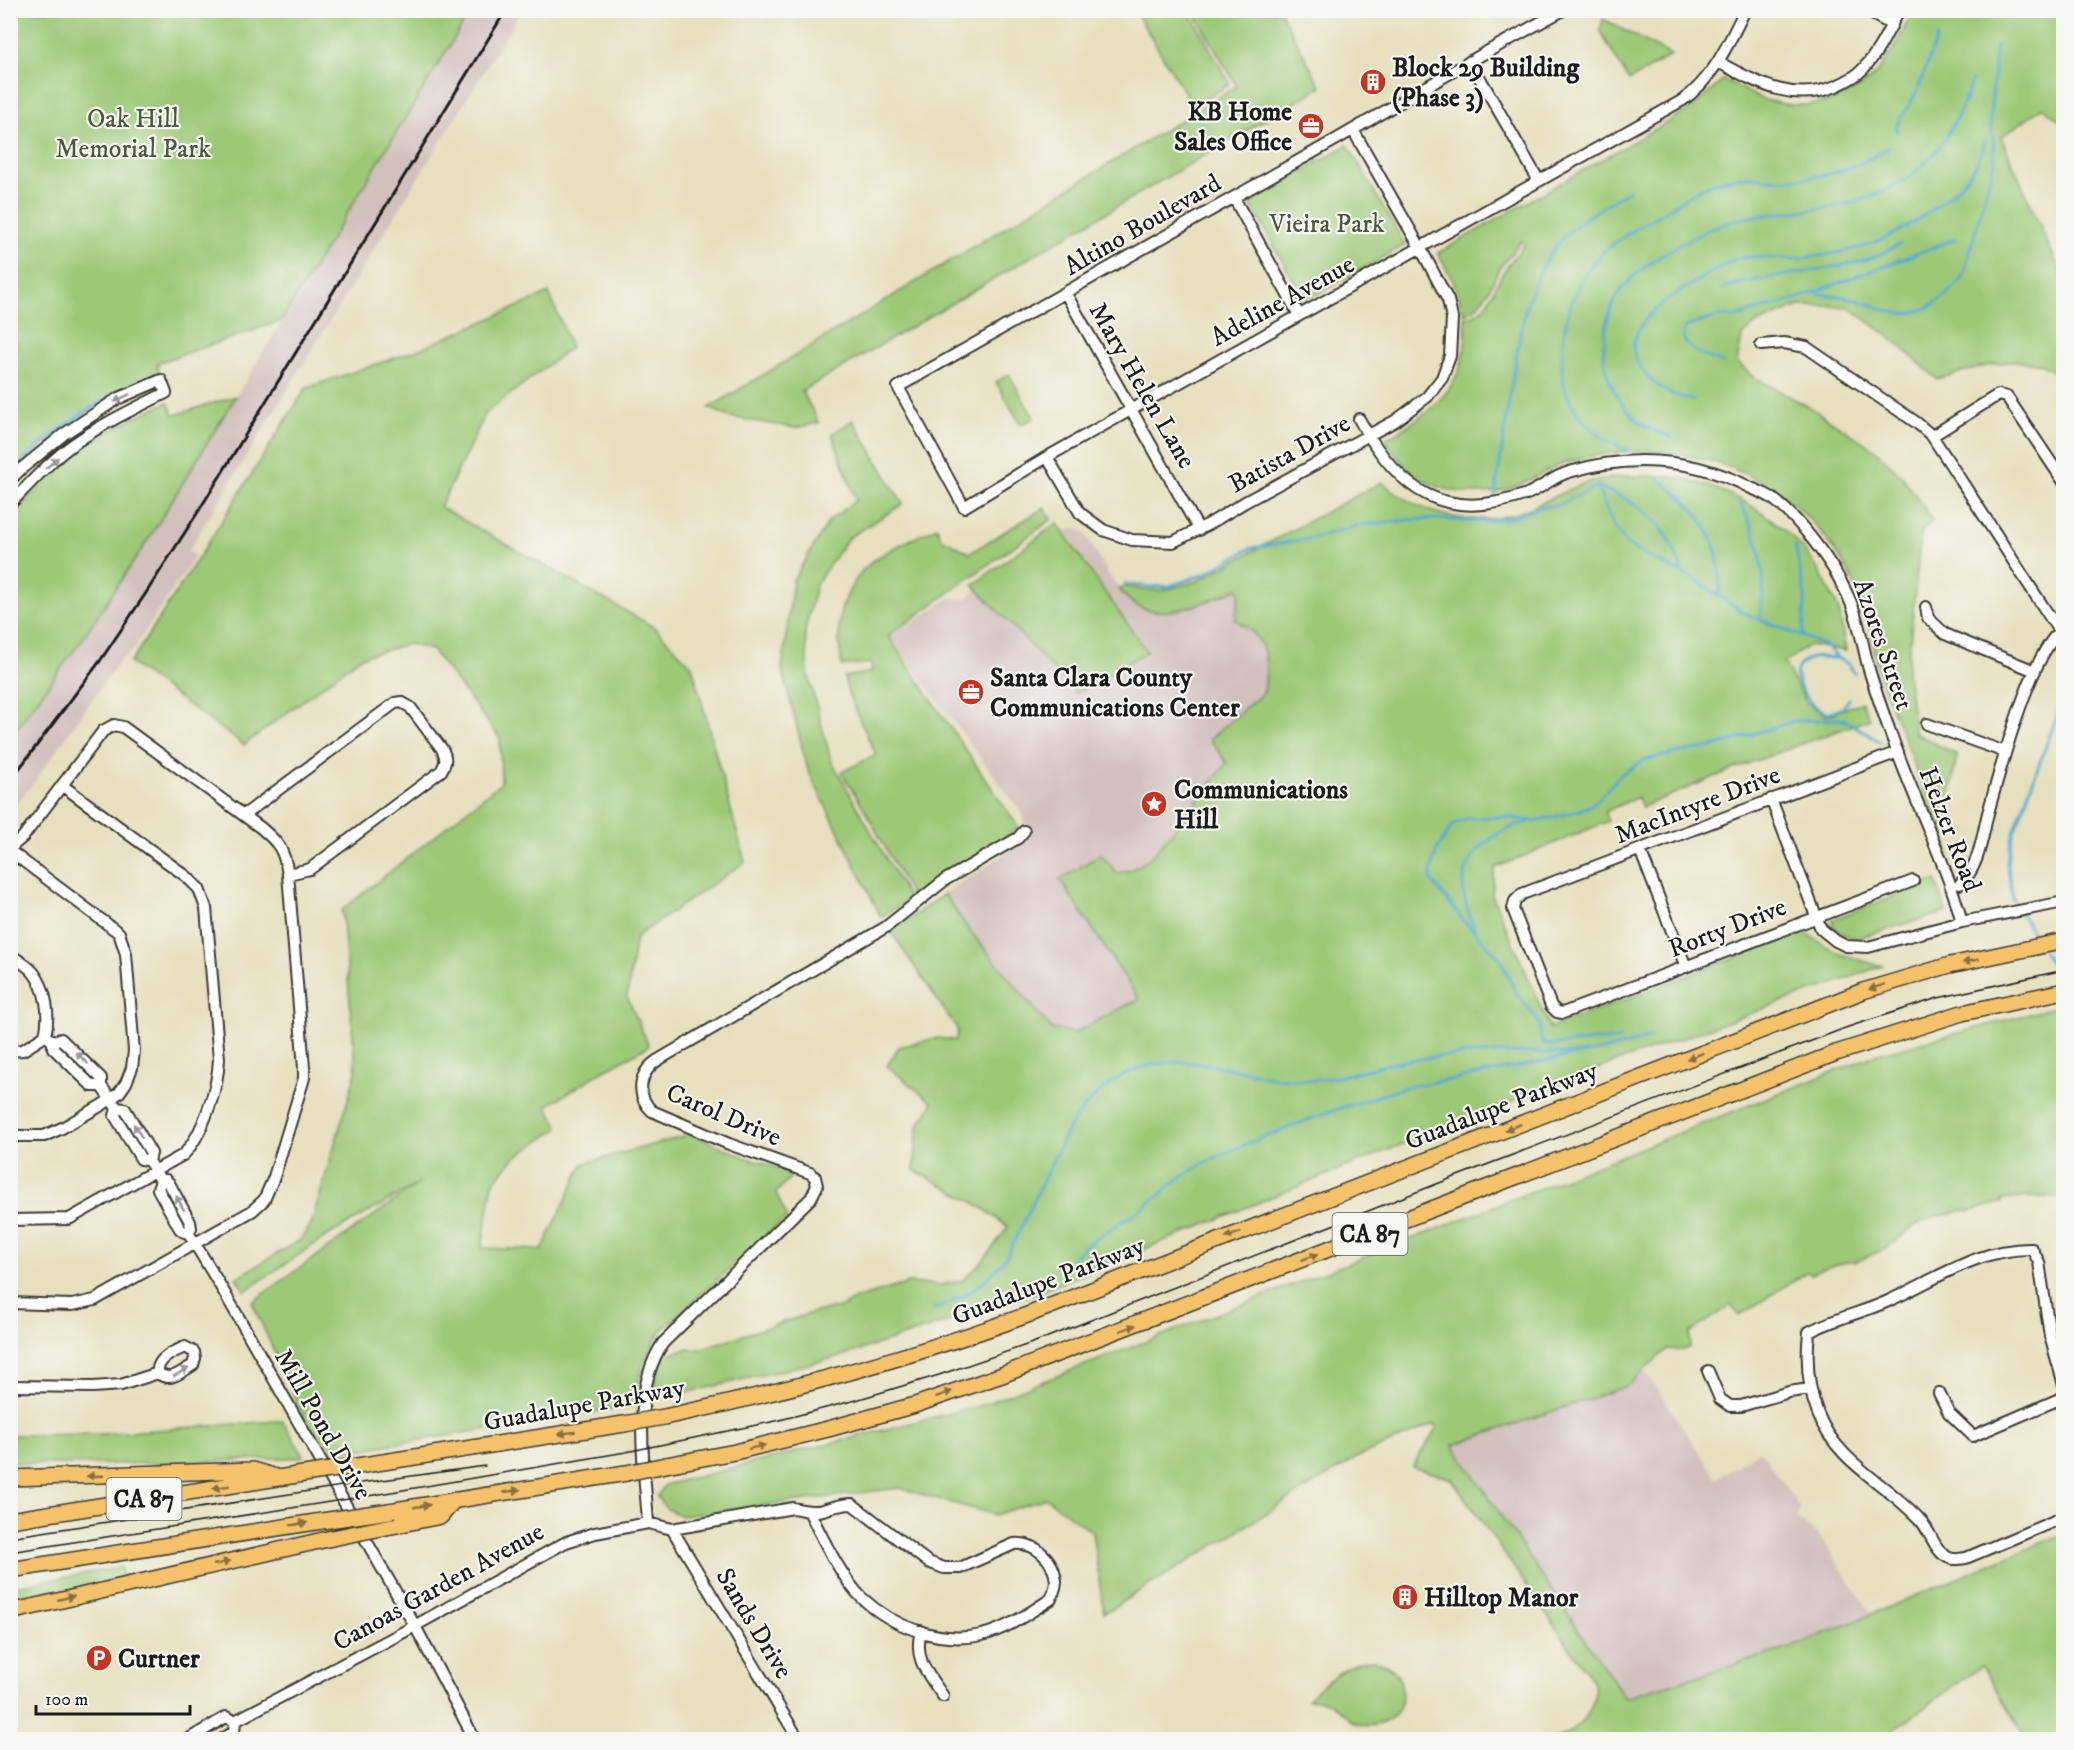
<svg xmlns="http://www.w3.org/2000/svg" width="2074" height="1750" font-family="'IM FELL DW Pica',serif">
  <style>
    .industrial { fill: #d1c0bc }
    .green { fill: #9dc977; stroke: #5c724a; stroke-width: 1.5 }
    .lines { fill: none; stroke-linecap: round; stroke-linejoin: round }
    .stream { stroke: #51a9ce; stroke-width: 3 }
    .minor-casing { stroke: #3a3934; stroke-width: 14 }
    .highway-casing { stroke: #3a3934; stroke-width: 18 }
    .minor { stroke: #fff; stroke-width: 10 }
    .highway { stroke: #f4c26a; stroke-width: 15 }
    .tram { stroke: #1c1c1c; stroke-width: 1.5 }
    .rail { stroke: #1c1c1c; stroke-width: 3 }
    .highway-bridge-casing { stroke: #3a3934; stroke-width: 18; stroke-linecap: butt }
    .highway-bridge { stroke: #f4c26a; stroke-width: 15 }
    .oneway { fill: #999 }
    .oneway2 { fill: #886f43 }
    .labels { text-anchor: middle; stroke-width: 4.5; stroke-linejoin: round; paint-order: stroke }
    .shield { fill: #f6f6f2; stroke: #5d5d5c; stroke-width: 1.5 }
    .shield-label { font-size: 24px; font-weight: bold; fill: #1c1c1c }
    .poi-label { font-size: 26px; font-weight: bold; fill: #1c1c1c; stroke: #f6f6f2; text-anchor: start }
    .park-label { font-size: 26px; fill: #49593c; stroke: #f6f6f2 }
    .street-label { font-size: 26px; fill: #1c1c1c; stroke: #f6f6f2 }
  </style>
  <rect width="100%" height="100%" fill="#f6f6f2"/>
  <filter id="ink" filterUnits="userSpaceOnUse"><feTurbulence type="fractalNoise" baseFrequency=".0167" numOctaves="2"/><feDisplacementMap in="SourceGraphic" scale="12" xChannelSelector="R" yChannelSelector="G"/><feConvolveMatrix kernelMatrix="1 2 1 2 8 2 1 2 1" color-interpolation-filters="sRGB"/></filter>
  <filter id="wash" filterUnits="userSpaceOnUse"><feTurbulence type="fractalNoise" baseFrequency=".008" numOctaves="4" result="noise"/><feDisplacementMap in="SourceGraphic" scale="24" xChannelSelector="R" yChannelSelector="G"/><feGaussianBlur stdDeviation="1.35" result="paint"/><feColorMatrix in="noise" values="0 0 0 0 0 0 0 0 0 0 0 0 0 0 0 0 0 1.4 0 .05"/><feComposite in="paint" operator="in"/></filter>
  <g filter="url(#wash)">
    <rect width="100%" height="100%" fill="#e6e0be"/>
    <path class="industrial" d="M472,11H521L188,551L195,556L136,645L135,649L119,662L37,778L11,811V736L79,644L151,535Z
      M1078,528L1085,533L1108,574L1124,594L1138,607L1158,610L1198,606L1238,588L1240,594L1235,620L1253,632L1260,641L1265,654L1267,670L1264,692L1210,739L1227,763L1156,852L1146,862L1125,872L1060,880L1139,999L1074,1033L1050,1029L969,930L944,894L1029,837L1022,813L890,637L949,598L966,599L976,590L1076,694L1145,656L1149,653L1065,531Z
      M1644,1369L1717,1479L1760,1450L1800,1508L1796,1519L1818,1534L1871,1613L1814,1639L1772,1655L1625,1698L1452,1445L1627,1386Z"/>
    <path class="green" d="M10,11H471L281,321L157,363L160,376C144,383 128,389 113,397C75,418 42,445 11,476V369L18,343L10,341Z
      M1135,11H1189L1230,84L1193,106Z
      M1193,11H1280L1321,87L802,391L819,423L795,428L730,417L709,408L1237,86Z
      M1913,11H2063V124L2043,107L2001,137L2063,278V386C2060,381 2057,374 2053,371C2024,349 1969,371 1937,379L1891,338L1850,308L1832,306H1799L1754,325L1742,337L1737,362L1752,376L1811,408L1874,449L1902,476L1933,521L1921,532L1907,672L1915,733L1957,755L1944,831L1948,856C1933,816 1918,776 1903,736C1895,717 1886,697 1880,677C1876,663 1874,647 1871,632C1863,595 1845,561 1821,532C1761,460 1660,436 1572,461C1552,466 1534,479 1514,487C1484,498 1440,494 1414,474C1402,465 1393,451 1385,439C1436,411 1472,382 1465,318C1489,314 1493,288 1504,271C1510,261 1518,253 1525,244L1521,241L1499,269L1488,292L1476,308L1464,314L1454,283L1438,253L1694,107L1723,80C1739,85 1752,97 1769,101C1811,112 1858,100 1884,63C1896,47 1904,28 1913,11Z
      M1603,19L1671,55L1629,81L1600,31Z
      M1348,145L1405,245L1305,301L1249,201Z
      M549,293L571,347L486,413L440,507L654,627L692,666L745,862L636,937L627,997L649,1046L601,1072L547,1106L559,1128L514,1158L493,1183L482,1248L542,1250L583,1164L692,1134L745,1157L794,1173L776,1193L787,1217L663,1329C643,1356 640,1372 635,1405L321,1456L252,1302L421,1182L327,1236L245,1291L236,1278L300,1240L311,1225L356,1072L342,910L501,783L500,738L432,650L408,644L361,657L244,745L130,663L205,548L306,388L415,351Z
      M1009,374L1034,418L1021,425L996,382Z
      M236,396L151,535L79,644L11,736V516C56,463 104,429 168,402L174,415Z
      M853,420L903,504L848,538L816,584L805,631L808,674L831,760L909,899L881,917L808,770L782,669L793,580L829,521L856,500L832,434Z
      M1629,476C1649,476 1669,475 1688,480C1748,495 1803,533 1829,590C1832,596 1837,603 1839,611C1842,624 1843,638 1846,651L1809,645L1784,663L1806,702L1826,716L1862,702L1870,719L1736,768L1642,807L1638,797L1604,812L1608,821L1495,868L1492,895L1550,1028L1805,931C1834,954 1846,957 1882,966L1575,1077L1370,1157L1037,1293L839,1357L651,1401L657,1372L663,1357L685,1349L696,1350L815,1312L842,1307L855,1299L909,1283L941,1285L963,1280L982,1262L1008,1227L975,1203L914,1170L918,1126L933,1103L887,1066L899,1047L937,1038L956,1040L958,1030L891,932L944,894L969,930L1051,1029L1074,1033L1139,999L1060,880L1101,854L1117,873C1134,871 1144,864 1156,852L1227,763L1210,739L1264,692C1269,660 1267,636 1235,620L1240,594L1238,588C1212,600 1169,620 1139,607C1132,604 1124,595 1119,589C1126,585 1131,588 1138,589C1159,593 1177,587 1197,581L1382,482C1420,515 1471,529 1520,512C1542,504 1562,492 1583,484C1598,479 1614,477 1629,476Z
      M1044,508L1052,519L888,636L1019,828L912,897L862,805L841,772L876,755L849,696L844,677L872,672L871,663L842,666C840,653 838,638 839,624C840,605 853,579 867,566C886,549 914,539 937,527L941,538L970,553Z
      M1057,523L1147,652L1076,693L973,585Z
      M1936,880L1946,912L1858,938C1848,937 1839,934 1832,925L1834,923L1831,920Z
      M2063,1005V1198L2029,1197L2002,1200V1203L1968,1211L1963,1210L1942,1216H1936L1923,1221L1907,1231L1896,1242L1891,1244L1888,1248L1855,1262C1845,1260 1821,1269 1811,1274L1807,1272L1739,1316L1731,1305L1690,1333V1347L1683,1350L1667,1349L1627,1386L1453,1445L1625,1698L1793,1647L2063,1534V1739H2026L1982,1666L1881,1739H1554C1579,1731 1598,1710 1594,1682L1452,1479L1412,1467L1437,1428L1434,1424L1358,1457L1104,1613L1092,1532L1046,1498L995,1515L899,1488L681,1516L667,1509L657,1497L665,1485L979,1406L1437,1229L1878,1054Z
      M278,1421H283L304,1457C206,1462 109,1466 11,1463V1435L99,1434Z
      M121,1567L123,1579L11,1603V1587Z
      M1372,1660C1382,1663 1394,1667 1399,1678C1403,1687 1403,1701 1398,1710C1389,1725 1367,1730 1352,1721C1344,1716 1339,1707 1330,1703C1322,1700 1315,1699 1307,1700C1324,1683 1347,1662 1372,1660Z"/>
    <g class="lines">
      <path class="stream" d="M1897,131V124L1917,92L1937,37
        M1722,288C1768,274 1818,273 1865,260C1877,257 1889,250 1900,244
        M1817,294C1827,295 1839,295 1849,298C1864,301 1878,309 1893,312C1922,319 1946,298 1963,277L1994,162V146L1990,120L1996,45
        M1723,363C1709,357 1675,349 1685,327L1719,316L1735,317L1799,298L1955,239
        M1694,400C1672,396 1658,389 1643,371C1603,324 1699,281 1731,261C1752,252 1773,260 1794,259C1816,257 1840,253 1862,247C1897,237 1953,200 1973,169C1979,161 1982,150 1986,140
        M1672,438C1664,434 1655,431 1647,427C1621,412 1602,377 1604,346C1605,328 1608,309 1618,294C1638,264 1709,224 1745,218C1797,209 1849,212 1896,185C1937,162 1957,124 1972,81
        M1630,451C1598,440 1568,414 1563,378C1558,336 1571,282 1603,252C1619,237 1645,224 1664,212C1685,199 1702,184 1728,179C1743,175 1758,178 1773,179C1815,181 1854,171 1889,147
        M10,471C54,429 102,396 158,373
        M1658,479C1701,508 1722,540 1720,593
        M1597,486L1612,524L1626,544L1637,551L1698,581L1744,613L1826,646L1838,659L1849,664L1854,673
        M1597,486C1640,503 1668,522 1681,569
        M1495,495C1500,461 1505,428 1510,394C1519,341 1524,281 1562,239C1581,219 1606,205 1629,190
        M1740,502C1761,541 1768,574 1760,618
        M1795,545L1805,598L1803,634
        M1125,584L1149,587L1170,586L1202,575L1251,548L1313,538L1359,525L1407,520L1438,519L1480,522L1505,519L1542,507L1559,505L1597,486
        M1836,658C1820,657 1804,654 1796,672C1798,691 1810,706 1827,713L1843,708L1849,699
        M1475,932C1472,920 1466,908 1464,896C1458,855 1494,830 1529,822
        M2038,942L2013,900L2007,862L2013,835L2064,697
        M2043,951L2064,984
        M1620,1039L1551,1045H1546L1541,1040L1539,1022L1516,992L1499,957L1463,920L1431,880V870L1437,850L1453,825L1468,818L1506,817L1533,821L1568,814L1590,806L1599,799L1620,775L1645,760L1680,752L1713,747L1794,721L1844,719L1882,743
        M1582,1054L1628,1045L1650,1037
        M1067,1264L1085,1246L1143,1208L1180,1178L1204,1163L1246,1144L1326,1113L1409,1086L1456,1079L1575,1055
        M933,1309C966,1298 986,1284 1007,1256L1070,1125C1089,1100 1110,1078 1140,1068C1198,1049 1257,1083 1316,1080C1348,1078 1378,1064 1409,1060C1466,1052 1525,1051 1582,1054"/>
    </g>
  </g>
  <g filter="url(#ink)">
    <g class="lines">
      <defs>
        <path id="minor" d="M1563,10L1483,54L1337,139L898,387L964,507L1047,457L1683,100C1714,78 1728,44 1745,10
          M1865,10L1892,25
          M1470,61L1539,181
          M1718,62C1756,82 1792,104 1836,86C1845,82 1856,77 1863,69C1879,52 1888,31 1899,10
          M1234,198L1299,315
          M1066,294L1199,530
          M1761,345L1784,343L1806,347L1917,423L1932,436L2059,631
          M1359,419C1399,492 1445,523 1527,494C1542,488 1554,476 1569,472C1631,454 1693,458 1751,488C1758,491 1766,494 1772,498C1800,519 1833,563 1847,594C1858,616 1862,642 1868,666C1876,694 1887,723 1897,751C1918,808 1946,863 1962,922
          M1932,436L1998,395L2007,397L2064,482
          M1047,457L1080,513L1103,530L1132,540L1173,542L1209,524L1245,502L1395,421L1427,397L1442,378L1450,356L1452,318L1448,300L1421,249L1353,130
          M10,480L21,469L64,434L117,399L161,380L166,393C135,408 104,423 75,443C51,460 30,483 10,504
          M1926,607L1928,618L1945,634L2035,671
          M1927,724L2005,752
          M1898,752L1522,894L1515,901L1513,909L1551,1006L1557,1012L1563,1013L1913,881
          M1771,799L1821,929L1836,941L1846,946L1868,947L1962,922L2064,902
          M244,815L395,703L401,702L410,707L442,749C447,758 446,763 441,771L310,869L288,874
          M10,848L23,837L103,731L114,725L123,727L261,828C279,843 284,850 288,874L304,1068V1078L274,1177L264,1200L252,1211L95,1300L72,1305L10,1303
          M1640,850L1686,967
          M10,851L119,933L126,954L134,1051L132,1068L126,1083L119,1093L102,1105L62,1128L44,1136H10
          M1960,884C1978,869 1982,839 1987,817C1998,777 2031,649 2064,628
          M10,955C18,960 27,965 33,972C47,989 50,1016 45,1036L23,1050L10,1051
          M50,1039L53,1041V1048L92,1086H101
          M53,1041L61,1039L101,1078V1086L117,1108L115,1116L141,1159L149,1161
          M117,1108L125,1109L151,1153L149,1161L161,1181L158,1189L180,1229L184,1232H188
          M161,1181L166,1180L169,1183L190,1222L191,1228L188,1232L224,1292L415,1626L475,1740
          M10,1220L69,1219L183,1155C203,1135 218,1087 219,1059L206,908L199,889L186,876L63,786
          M1708,1371L1720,1399L1730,1406H1741L1789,1392L1810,1389
          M158,1373C170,1383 181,1372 193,1365L195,1358L194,1352
          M158,1373C156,1359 173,1352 185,1347L194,1352
          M2064,1385L2050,1336L2039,1262L2032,1249C1977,1248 1934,1281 1886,1302C1861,1313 1833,1319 1809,1332C1806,1359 1808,1388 1818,1414C1837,1463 1888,1484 1921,1521C1930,1531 1934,1548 1944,1555C1952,1561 1957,1559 1966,1558L2064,1517
          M10,1386L93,1387L121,1385L158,1373
          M1939,1393L1949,1413L1973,1436L2064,1397
          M648,1523C645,1468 630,1391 663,1343L811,1198L817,1186L815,1177L810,1173L729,1144L652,1111C635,1095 639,1072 658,1060L886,927L945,880L1018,838L1024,831
          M672,1529L799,1740
          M921,1631C913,1659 928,1674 943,1696
          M235,1721L400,1634L566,1542L595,1533L648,1523L672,1529L793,1508C803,1510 813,1513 823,1510C834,1507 841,1504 852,1504L928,1562L944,1568H960L1014,1544C1035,1542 1054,1559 1056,1581C1056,1587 1053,1594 1051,1599C1029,1613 1007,1629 982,1635C939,1644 893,1627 862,1598C842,1579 822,1537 809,1511
          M187,1740L226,1717L235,1721
          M221,1740L234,1732L235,1721"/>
        <path id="highway" d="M664,1417C789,1391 910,1358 1030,1314L1863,991L1950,965L2064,941
          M364,1465L624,1424
          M666,1465L735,1452L828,1429L915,1405L1002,1375L1836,1053L1962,1013L2064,991
          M10,1478L253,1470L276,1477
          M389,1511L626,1473
          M10,1520L297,1475
          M397,1525L441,1516L454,1500
          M10,1570L322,1521
          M10,1612L332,1538"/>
      </defs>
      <use href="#minor" class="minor-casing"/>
      <use href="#highway" class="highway-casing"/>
      <use href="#minor" class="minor"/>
      <use href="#highway" class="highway"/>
      <path class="tram" d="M10,1537L368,1482L485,1466
        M10,1552L374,1495L626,1452L776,1421L856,1400L939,1375L1035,1342L1452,1178L1848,1027L1938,998L2064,970"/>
      <path class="rail" d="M10,781L100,661L144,596L198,512L506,10"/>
      <defs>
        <path id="highway-bridge" d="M624,1424L664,1417
          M626,1473L666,1465
          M297,1475L364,1465
          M322,1521L389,1511
          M332,1538L397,1525"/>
      </defs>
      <use href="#highway-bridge" class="highway-bridge-casing"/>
      <use href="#highway-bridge" class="highway-bridge"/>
    </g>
    <defs><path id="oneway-solid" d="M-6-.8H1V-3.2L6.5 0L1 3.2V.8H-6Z" transform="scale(1.5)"/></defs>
    <g class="oneway">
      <use href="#oneway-solid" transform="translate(122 398) rotate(154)"/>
      <use href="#oneway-solid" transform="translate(52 463) rotate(-41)"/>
      <use href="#oneway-solid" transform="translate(82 1058) rotate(-136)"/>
      <use href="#oneway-solid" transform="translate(138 1131) rotate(-121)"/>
      <use href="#oneway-solid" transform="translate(180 1203) rotate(-119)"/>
      <use href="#oneway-solid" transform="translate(181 1372) rotate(-30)"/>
    </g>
    <g class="oneway2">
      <use href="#oneway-solid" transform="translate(1971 961) rotate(168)"/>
      <use href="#oneway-solid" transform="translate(1877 987) rotate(162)"/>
      <use href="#oneway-solid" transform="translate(1695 1056) rotate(159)"/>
      <use href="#oneway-solid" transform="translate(1513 1127) rotate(159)"/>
      <use href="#oneway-solid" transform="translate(1233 1235) rotate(159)"/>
      <use href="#oneway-solid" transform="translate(1310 1257) rotate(-21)"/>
      <use href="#oneway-solid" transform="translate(1128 1328) rotate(-21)"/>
      <use href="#oneway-solid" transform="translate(944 1394) rotate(-20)"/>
      <use href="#oneway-solid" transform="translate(567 1433) rotate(171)"/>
      <use href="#oneway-solid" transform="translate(757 1447) rotate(-13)"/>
      <use href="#oneway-solid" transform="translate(95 1476) rotate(178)"/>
      <use href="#oneway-solid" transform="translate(221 1487) rotate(171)"/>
      <use href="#oneway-solid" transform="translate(512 1491) rotate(-9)"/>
      <use href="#oneway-solid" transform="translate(422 1506) rotate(-9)"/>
      <use href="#oneway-solid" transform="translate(299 1524) rotate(-9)"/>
      <use href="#oneway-solid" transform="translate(222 1563) rotate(-13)"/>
      <use href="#oneway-solid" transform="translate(66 1598) rotate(-13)"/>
    </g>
  </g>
  <defs>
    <symbol id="building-disc" viewBox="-11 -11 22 22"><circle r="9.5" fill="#c8321e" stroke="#f6f6f2"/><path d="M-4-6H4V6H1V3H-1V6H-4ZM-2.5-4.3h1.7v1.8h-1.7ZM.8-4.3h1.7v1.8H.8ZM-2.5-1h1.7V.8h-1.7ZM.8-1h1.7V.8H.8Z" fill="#fff"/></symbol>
    <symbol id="office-disc" viewBox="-11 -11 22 22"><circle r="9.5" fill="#c8321e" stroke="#f6f6f2"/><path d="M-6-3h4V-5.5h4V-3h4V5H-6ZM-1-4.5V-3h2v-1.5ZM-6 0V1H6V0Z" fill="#fff"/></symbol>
    <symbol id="sight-disc" viewBox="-11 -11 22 22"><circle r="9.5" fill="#c8321e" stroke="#f6f6f2"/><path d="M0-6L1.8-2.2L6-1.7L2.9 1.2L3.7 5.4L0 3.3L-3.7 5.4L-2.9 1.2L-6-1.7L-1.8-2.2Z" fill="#fff"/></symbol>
    <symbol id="parking-disc" viewBox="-11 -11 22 22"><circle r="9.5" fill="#c8321e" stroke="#f6f6f2"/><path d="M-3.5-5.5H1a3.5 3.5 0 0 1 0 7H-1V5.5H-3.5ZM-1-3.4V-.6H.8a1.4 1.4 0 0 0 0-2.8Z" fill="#fff"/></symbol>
  </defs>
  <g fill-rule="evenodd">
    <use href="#building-disc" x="1358" y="67" width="30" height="30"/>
    <use href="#office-disc" x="1296" y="111" width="30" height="30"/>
    <use href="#office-disc" x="956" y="677" width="30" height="30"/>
    <use href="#sight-disc" x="1139" y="789" width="30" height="30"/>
    <use href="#building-disc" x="1390" y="1582" width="30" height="30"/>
    <use href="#parking-disc" x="84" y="1643" width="30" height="30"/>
  </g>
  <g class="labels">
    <g class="shield">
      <rect x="1332.5" y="1213" width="75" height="42" rx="4.5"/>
      <rect x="106.5" y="1478" width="75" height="42" rx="4.5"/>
    </g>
    <g class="shield-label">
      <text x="1370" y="1242">CA 87</text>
      <text x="144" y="1507">CA 87</text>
    </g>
    <g class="poi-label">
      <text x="1392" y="76">Block 29 Building<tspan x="1392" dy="30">(Phase 3)</tspan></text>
      <text x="1292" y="120" text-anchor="end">KB Home<tspan x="1292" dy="30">Sales Office</tspan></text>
      <text x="990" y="686">Santa Clara County<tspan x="990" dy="30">Communications Center</tspan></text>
      <text x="1174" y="798">Communications<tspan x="1174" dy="30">Hill</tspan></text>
      <text x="1424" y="1606">Hilltop Manor</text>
      <text x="118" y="1667">Curtner</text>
    </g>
    <g class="park-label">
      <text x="133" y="127">Oak Hill<tspan x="133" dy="30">Memorial Park</tspan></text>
      <text x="1327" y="232">Vieira Park</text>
    </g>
    <g class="street-label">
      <text transform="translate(1142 224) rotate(-30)" y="9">Altino Boulevard</text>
      <text transform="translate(1282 300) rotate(-29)" y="9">Adeline Avenue</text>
      <text transform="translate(1143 385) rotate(60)" y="9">Mary Helen Lane</text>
      <text transform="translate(1289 453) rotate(-29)" y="9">Batista Drive</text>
      <text transform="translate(1884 644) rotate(71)" y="9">Azores Street</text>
      <text transform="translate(1697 804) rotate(-21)" y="9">MacIntyre Drive</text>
      <text transform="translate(1951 829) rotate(69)" y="9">Helzer Road</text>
      <text transform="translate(1727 927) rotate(-21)" y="9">Rorty Drive</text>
      <text transform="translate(1501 1105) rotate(-21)" y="9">Guadalupe Parkway</text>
      <text transform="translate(724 1114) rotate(23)" y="9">Carol Drive</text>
      <text transform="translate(1048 1280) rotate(-21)" y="9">Guadalupe Parkway</text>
      <text transform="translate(584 1404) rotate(-10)" y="9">Guadalupe Parkway</text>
      <text transform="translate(324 1424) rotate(60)" y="9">Mill Pond Drive</text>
      <text transform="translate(438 1586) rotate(-29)" y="9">Canoas Garden Avenue</text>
      <text transform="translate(755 1623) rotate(59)" y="9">Sands Drive</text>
    </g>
  </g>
  <rect width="2074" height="1750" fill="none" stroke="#f6f6f2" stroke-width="36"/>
  <path d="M36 1705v9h154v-9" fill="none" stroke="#1c1c1c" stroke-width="3"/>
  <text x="45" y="1705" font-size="18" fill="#1c1c1c" stroke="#f6f6f2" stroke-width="4.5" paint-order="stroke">100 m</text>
</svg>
